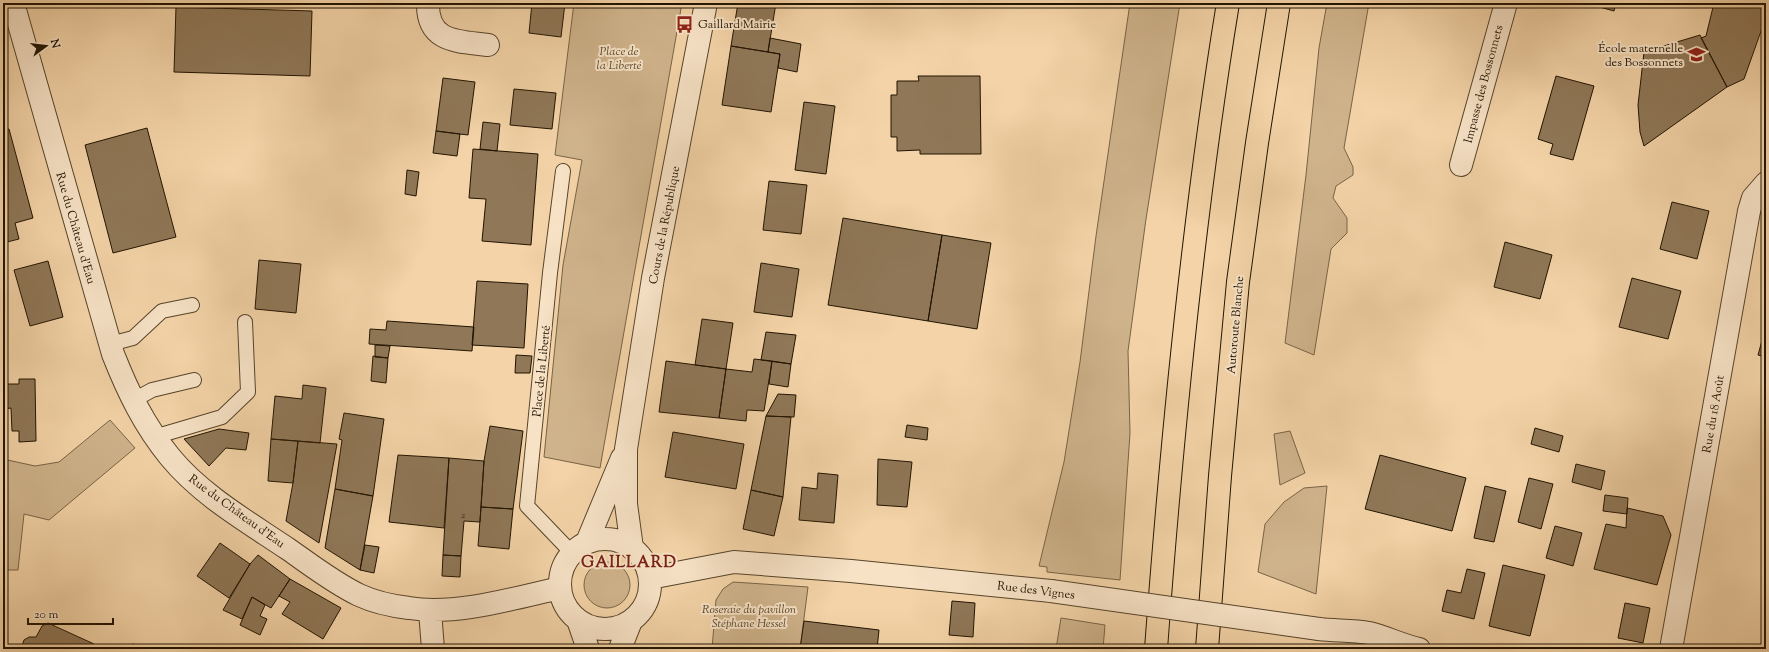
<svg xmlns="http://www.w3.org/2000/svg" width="1769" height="652" font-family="'Sorts Mill Goudy',serif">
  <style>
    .green { fill: #cfb38b; stroke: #786446 }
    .building { fill: #8f7757; stroke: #221401 }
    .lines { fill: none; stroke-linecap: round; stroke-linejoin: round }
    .service-casing { stroke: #56442a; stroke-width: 16 }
    .minor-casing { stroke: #56442a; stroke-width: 24 }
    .tertiary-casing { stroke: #56442a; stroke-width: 24 }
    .motorway-casing { stroke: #221401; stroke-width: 24 }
    .service { stroke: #f7e2c6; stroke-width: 14 }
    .minor { stroke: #f7e2c6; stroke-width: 22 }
    .tertiary { stroke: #f7e2c6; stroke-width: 22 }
    .motorway { stroke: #f3d3a7; stroke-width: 22 }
    .tertiary-bridge-casing { stroke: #56442a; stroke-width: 24; stroke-linecap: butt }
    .tertiary-bridge { stroke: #f7e2c6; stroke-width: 22 }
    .labels { text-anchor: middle; stroke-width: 4; stroke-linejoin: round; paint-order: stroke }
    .number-label { font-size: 10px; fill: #3d2d16 }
    .poi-label { font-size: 12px; fill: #221401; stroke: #f7e2c6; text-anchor: start }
    .park-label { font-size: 12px; font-style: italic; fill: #56442a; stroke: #f7e2c6 }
    .street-label { font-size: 12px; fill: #221401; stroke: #f7e2c6 }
    .district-label { font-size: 16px; font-weight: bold; letter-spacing: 1px; fill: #7a1f14; stroke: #f7e2c6 }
  </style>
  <rect width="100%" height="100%" fill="#f3d3a7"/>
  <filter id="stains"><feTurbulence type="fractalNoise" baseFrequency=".005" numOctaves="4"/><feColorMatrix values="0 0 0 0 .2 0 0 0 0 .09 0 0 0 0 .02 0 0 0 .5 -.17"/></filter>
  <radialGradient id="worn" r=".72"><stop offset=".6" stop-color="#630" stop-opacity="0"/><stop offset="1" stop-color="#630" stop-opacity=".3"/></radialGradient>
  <path class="green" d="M574,3H682L600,468L544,457L563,265L582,160L555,155Z
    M1130,3H1180L1146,219L1128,351L1130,433L1120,580L1047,572V567L1039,566L1064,462L1080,362L1096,236Z
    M1327,3H1369L1344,148L1353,167V175L1336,186L1333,198L1347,218V233L1331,249L1314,355L1285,343L1306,175L1319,48Z
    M110,420L135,448L49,520L24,514L18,570H3V459L35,466L59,462Z
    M1290,431L1305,473L1280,485L1274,434Z
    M1327,486L1316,594L1258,572L1265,524L1284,502L1304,488Z
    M584 585a23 23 0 1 1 46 0a23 23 0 1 1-46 0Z
    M733,582L808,587L800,649H712L716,600L723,589Z
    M1061,618L1105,625L1103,649H1056Z"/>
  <path class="building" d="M532,3H565L561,37L529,33Z
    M738,3H776L768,52L731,46Z
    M1585,3H1616L1614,11Z
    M1714,3H1766V17L1744,79L1727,87L1701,38L1706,36Z
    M176,7L312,11L310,76L174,72Z
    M1700,35L1727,87L1644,146L1640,132L1638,105L1644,52Z
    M770,38L801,44L797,72L778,68L780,54L768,52Z
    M731,46L780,54L771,112L722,105Z
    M918,76H980L981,154H920V150L897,151V137H891V95H897V81H919Z
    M1556,76L1594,86L1573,160L1550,154L1553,144L1538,139Z
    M443,78L475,82L468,135L436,131Z
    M514,89L556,93L552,129L510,125Z
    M804,102L835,106L826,174L795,170Z
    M483,122L500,124L497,151L480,149Z
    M147,128L176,237L113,253L85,145Z
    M9,129L33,218L15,223L19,239L3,243V130Z
    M436,131L460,134L457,156L433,153Z
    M473,149L538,154L531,245L482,241L486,199L469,198Z
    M407,170L419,172L416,196L405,194Z
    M769,181L807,185L801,234L763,230Z
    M1672,202L1709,211L1697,259L1660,249Z
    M843,218L942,235L928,321L828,305Z
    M942,235L991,243L977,329L928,321Z
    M1505,242L1552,255L1540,299L1494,287Z
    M259,260L301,264L296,313L255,309Z
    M48,261L63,317L30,326L14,270Z
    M761,263L799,269L792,317L754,312Z
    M1632,278L1681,291L1668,339L1619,327Z
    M477,281L528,284L524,348L472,345Z
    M702,319L733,323L726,369L695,365Z
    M387,321L474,327L472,351L369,344L370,329L386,330Z
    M1766,326V357L1758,355Z
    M766,332L796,335L791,364L761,360Z
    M375,345L390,346L388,358L375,357Z
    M516,355L532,356L530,373H515Z
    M373,356L388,358L386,383L371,381Z
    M754,359L772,361L764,411L747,410L746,421L719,418L726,369L752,372Z
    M666,361L726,369L719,418L659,412Z
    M772,361L791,364L788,387L769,384Z
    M19,379H35L36,441L19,442V431H12L11,408L3,409V384H19Z
    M303,385L326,388L320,443L271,439L275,396L302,399Z
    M778,394L796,395L794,417L766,416Z
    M344,413L384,419L373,496L335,489L342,440L339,439Z
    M766,416L791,417L783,497L751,490Z
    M907,425L928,428L927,440L905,437Z
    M490,426L523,431L513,509L481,507L484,461Z
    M1535,428L1563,436L1559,452L1531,444Z
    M219,429L249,433L246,450L226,448L209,466L184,439Z
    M673,432L744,444L736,489L665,477Z
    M271,439L298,441L293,483L268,481Z
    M298,441L337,444L319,543L286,521L293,483Z
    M398,455L449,458L444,528L389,522Z
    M1380,455L1466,478L1452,531L1365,509Z
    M449,458L484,461L480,522L464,521L461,556L443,555Z
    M878,459L912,462L907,507L877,505Z
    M1576,464L1605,471L1601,490L1572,482Z
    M818,473L838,475L834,523L799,520L802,487L817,489Z
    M1529,478L1553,484L1541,529L1518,522Z
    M1485,486L1506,491L1494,542L1474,538Z
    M335,489L373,496L360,570L325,548Z
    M751,490L783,497L774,536L743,529Z
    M1605,495L1628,498L1627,514L1603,511Z
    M481,507L513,509L509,549L478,546Z
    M1627,508L1663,516L1671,535L1657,585L1594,569L1606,524L1626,528Z
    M1555,526L1582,533L1573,566L1546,558Z
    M220,543L250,564L229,598L197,576Z
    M365,545L379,547L374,573L360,570Z
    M258,555L290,579L271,608L252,597L242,619L223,610L250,564Z
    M443,555L461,556L460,577L442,576Z
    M1503,565L1545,575L1530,636L1489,626Z
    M1467,569L1485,573L1474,619L1442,611L1447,590L1461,593Z
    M290,579L341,608L323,639L282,614L290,602L279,596Z
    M252,597L265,605L260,616L267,619L260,635L240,625Z
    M952,601L975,603L973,637L949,635Z
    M1625,603L1650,608L1643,643L1618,638Z
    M804,621L879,630L877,649H800Z
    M48,623L94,644L91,649H21L24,640L29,637H36L42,626Z
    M132,644L153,649H131Z"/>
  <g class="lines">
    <defs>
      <path id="service" d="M563,171L550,273L527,506L572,553
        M110,344L133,338L162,311L192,305
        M132,401L152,390L194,380
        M154,437L222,417L248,392L245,322"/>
      <path id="minor" d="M13,3L113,354C128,392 144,425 170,457C201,495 248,522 288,549C311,565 334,583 359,595C374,602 392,606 409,608C455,616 515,598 560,588
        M428,3C427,43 458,41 488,45
        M1461,165L1506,3
        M430,611L433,649
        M1671,649L1749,211L1753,198L1766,183"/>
      <path id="tertiary" d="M560 584a45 45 0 1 1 90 0a45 45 0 1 1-90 0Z
        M587,542L622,458
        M632,548L626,504V449L653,278L706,3
        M650,578L734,562L851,571L1051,591
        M578,620L588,649
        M1319,629C1335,631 1352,630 1369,633C1386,637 1401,645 1419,649
        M620,649L631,621"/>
      <path id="motorway" d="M1156,649C1172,433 1193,217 1228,3
        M1207,649L1220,476L1238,282L1257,143L1279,3"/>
    </defs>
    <use href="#service" class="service-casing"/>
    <use href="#minor" class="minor-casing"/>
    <use href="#tertiary" class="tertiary-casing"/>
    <use href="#motorway" class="motorway-casing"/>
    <use href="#service" class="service"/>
    <use href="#minor" class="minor"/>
    <use href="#tertiary" class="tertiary"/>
    <use href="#motorway" class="motorway"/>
    <defs>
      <path id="tertiary-bridge" d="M1051,591L1319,629"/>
    </defs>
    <use href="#tertiary-bridge" class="tertiary-bridge-casing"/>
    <use href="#tertiary-bridge" class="tertiary-bridge"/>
  </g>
  <defs>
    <symbol id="bus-bare" viewBox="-9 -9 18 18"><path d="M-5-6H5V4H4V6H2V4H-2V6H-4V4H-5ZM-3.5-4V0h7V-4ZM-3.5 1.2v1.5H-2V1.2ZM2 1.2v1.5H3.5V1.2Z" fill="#8f2418" stroke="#f7e2c6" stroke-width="2.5" paint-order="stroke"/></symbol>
    <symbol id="school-bare" viewBox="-9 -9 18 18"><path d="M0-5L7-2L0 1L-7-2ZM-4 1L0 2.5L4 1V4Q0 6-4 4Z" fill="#8f2418" stroke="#f7e2c6" stroke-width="2.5" paint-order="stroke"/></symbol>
  </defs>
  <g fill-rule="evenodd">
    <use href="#bus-bare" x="672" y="12" width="25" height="25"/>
    <use href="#school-bare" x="1684" y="42" width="25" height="25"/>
  </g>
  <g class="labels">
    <g class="number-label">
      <text x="463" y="518">2</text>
    </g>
    <g class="poi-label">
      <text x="698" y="28">Gaillard Mairie</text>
      <text x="1683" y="52" text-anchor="end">École maternelle<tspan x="1683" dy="14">des Bossonnets</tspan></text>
    </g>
    <g class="park-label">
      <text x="619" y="55">Place de<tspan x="619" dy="14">la Liberté</tspan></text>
      <text x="749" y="613">Roseraie du pavillon<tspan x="749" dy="14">Stéphane Hessel</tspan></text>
    </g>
    <g class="street-label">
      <text transform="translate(1483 84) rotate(-75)" y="4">Impasse des Bossonnets</text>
      <text transform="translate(664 225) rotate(-79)" y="4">Cours de la République</text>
      <text transform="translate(76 228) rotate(74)" y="4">Rue du Château d'Eau</text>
      <text transform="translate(1235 325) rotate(-85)" y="4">Autoroute Blanche</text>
      <text transform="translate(541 371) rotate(-84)" y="4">Place de la Liberté</text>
      <text transform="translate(1713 414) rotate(-80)" y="4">Rue du 18 Août</text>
      <text transform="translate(237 511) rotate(36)" y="4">Rue du Château d'Eau</text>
      <text transform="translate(1036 590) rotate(7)" y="4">Rue des Vignes</text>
    </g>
    <g class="district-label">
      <text x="629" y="567">GAILLARD</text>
    </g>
  </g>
  <rect width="1769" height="652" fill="none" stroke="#f3d3a7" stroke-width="16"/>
  <rect x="4" y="4" width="1761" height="644" fill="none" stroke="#221401" stroke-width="2"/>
  <rect x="8" y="8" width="1753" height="636" fill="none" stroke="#221401"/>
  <g transform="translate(46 46) rotate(75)" stroke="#f7e2c6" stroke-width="3" paint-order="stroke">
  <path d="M0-3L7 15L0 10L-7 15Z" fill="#221401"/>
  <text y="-6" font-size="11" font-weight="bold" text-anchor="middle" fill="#221401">N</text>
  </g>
  <path d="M28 618v6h85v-6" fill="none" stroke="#221401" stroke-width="2"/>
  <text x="34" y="618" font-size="12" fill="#221401" stroke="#f7e2c6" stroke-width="3" paint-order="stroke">20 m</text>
  <rect width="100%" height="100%" filter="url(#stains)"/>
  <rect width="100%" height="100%" fill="url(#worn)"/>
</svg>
